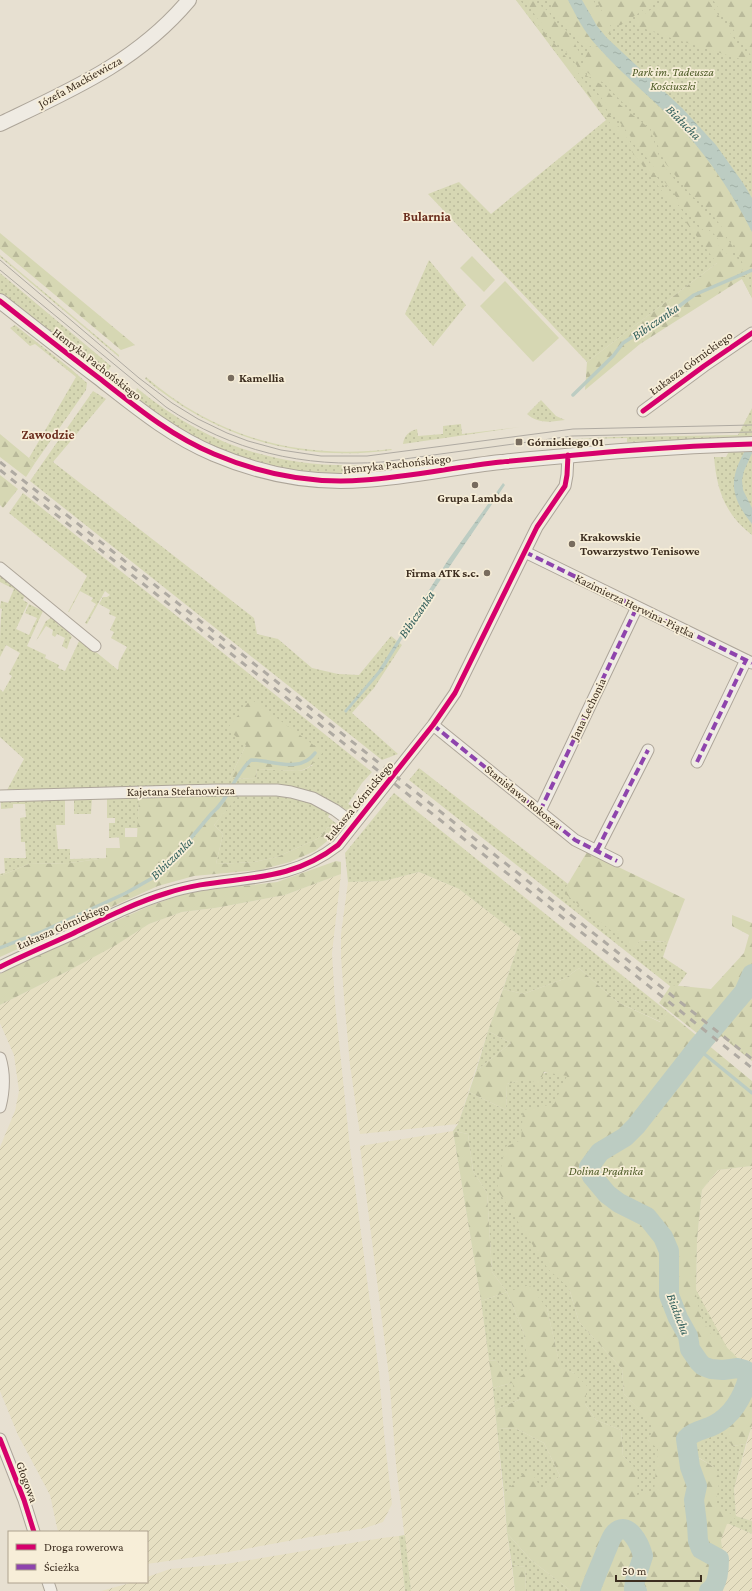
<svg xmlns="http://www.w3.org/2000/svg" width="752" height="1591" font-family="'Crimson Pro',serif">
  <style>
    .farmland { fill: url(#farmland-furrows) }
    .green { fill: url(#green-dots); fill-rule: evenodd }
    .forest { fill: url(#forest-firs) }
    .pitch { fill: #d6d7b3 }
    .water { fill: url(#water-ripples) }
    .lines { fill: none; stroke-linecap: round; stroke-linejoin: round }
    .stream { stroke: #bcccc2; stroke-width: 3.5 }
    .river { stroke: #bcccc2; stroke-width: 20 }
    .minor-casing { stroke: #ada599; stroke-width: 13 }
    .tertiary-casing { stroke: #ada599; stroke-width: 16 }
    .minor { stroke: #efebe3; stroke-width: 11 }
    .tertiary { stroke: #efebe3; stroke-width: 14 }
    .tram { stroke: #afaaa2; stroke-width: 1 }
    .rail { stroke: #afaaa2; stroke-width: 3; stroke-dasharray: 7 7; stroke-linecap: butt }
    .quiet { stroke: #8e44ad; stroke-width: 4; stroke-dasharray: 8 4; stroke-linecap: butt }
    .cycleway-casing { stroke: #f7eed8; stroke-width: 8 }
    .cycleway { stroke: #d6006c; stroke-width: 5 }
    .poi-dot { fill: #786c5e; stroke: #f7eed8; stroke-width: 1.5 }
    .labels { text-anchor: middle; stroke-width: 3.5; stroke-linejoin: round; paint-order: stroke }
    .park-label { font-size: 12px; font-style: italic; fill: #4d5a26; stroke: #f7eed8 }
    .street-label { font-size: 12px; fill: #3d2e20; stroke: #f7eed8 }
    .poi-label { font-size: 12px; font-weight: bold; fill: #3d2e20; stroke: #f7eed8; text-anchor: start }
    .water-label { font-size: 13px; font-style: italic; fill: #2f5d5a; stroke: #f7eed8 }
    .neighbourhood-label { font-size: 13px; font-weight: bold; fill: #6b2e1e; stroke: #f7eed8 }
  </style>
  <defs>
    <pattern id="farmland-furrows" width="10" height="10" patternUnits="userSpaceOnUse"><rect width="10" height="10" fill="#e6dfc2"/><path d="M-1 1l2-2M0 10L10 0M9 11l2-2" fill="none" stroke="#c6c0a6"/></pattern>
    <pattern id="green-dots" width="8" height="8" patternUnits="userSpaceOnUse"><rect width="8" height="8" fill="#d6d7b3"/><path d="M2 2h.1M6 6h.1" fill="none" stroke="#b9b99a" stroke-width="1.8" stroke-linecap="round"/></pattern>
    <pattern id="forest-firs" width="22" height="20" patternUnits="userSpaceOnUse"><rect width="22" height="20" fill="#d6d7b3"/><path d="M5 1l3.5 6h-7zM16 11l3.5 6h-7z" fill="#b9b99a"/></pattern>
    <pattern id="water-ripples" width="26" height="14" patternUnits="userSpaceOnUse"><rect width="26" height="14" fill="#bcccc2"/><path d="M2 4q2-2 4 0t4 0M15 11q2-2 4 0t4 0" fill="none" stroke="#a2b0a6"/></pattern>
  </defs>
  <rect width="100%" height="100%" fill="#e7e0d1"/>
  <path class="farmland" d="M419,872L459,889L521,937L488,1031L458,1124L360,1134L350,1065L344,997L341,957V934L348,882L384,881Z
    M341,874L332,953L335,1003L350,1148L379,1372L384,1433L392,1504L383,1522L365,1528L310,1537L223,1553L147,1564V1532H58L50,1495L18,1435L0,1391V1147L15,1111L19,1091L14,1055L0,1023V1005L70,970L115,945L149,924L182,912L215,908L285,895Z
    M453,1131L481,1301L493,1388L507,1533L515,1591H411L396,1464L389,1376L360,1146Z
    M752,1166V1383L745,1367L709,1332L696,1295L697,1240L702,1190L718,1170Z
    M752,1425V1521L736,1516L734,1489Z
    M727,1523L752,1534V1591H723L724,1585L721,1540Z
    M399,1536L405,1591H101L134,1582H147V1577L170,1569L226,1564L382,1538Z"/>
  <path class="green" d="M516,0H752V298L742,279L717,263L587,362L428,194L459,182L491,214L606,120Z
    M0,255L119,355V357L0,257Z
    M429,260L466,305L433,346L405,314Z
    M0,273L111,366L106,374L75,353L3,297L0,294Z
    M15,325L71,369L87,383L86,390L35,463L29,458L76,377L35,344L30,346L10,328Z
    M146,377C216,438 300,460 391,449L392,450C299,463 216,438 145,379Z
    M137,388C214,452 295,473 393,463C391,476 369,474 359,474C304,474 261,467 211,445C202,441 194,438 186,434C168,424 152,410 136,399L135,394Z
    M93,391L106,399L53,462L254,618L257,634L278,639L312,668L338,674L359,675L391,636L402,645L374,688L352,713L398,754L382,760L30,481Z
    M541,400L556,416L565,420C551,422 538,424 527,414Z
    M752,408V535C725,514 717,491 714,457H726L736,438L627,442V438L583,439L547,444L544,441L611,437L738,435Z
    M461,424L462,434L520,427L403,444C404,436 409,431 417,429L418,436L443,434V426Z
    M23,493L372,772L362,783L348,804L355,808L349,810L342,809L320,798L198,786L7,790L24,759L0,737V689L3,692L12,676L9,674L20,653L6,645L0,657C0,643 0,621 2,609L0,608L1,601L8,603L14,589L0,582V572L26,593L23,600L28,603L16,629L29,635L37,618L25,613L29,604L43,611L27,646L46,655L45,658L59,665L58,668L65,671L80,639L118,670L119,662L127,647L111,638L114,632L110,630L116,617L109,614L110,610L99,604L103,597H107L110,595L105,591L87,624L85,623L96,604L91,601L93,598L80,591L69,612H68L87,576L9,513ZM246,745L313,765L304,770L298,771L257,769L256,779L230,778Z
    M51,618L55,620L59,626L62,624L69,629V633L72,637L70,640L67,649L62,646L65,638L57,634L55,637L52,635L53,630L46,626L36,641L46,621Z
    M419,768L568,884L564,892L634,948L640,940L668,942L663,957L687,973L675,990L409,780Z
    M221,793L139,799L138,828H125V837L109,838V823H115V818H107V796Z
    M237,793L302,797L330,813L328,817L337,824L336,832L328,827L317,839L277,857L254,862L216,864L223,834L214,825L238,795Z
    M394,793L668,1012L661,1022L617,1002L579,968L564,979L523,994L503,989L521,937L459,889L419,872L384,881L348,882L345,853Z
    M92,797L91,814H74V798Z
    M65,799V825H56L58,849H70V859L106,858L70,863L29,864L0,876V874L5,873L4,858H26L25,842H21L20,818L26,817L25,804H13V808L1,809V801Z
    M488,1031L511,1043L476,1071Z
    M565,1068L697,1174L695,1288L752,1394L732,1446L746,1444L734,1489L736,1516L752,1521V1534L727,1523L715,1507L714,1467L696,1456L580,1591L529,1469L504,1494L497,1429L515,1428L544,1443L560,1476L543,1490L638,1472L623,1456L621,1430L596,1420L585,1404L574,1373L560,1367L547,1308L507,1292L524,1334L529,1370L521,1399L495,1410L493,1388L512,1383L497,1361L489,1360L481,1301L507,1292L492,1272L487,1193L473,1171L468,1134L453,1131L458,1124L469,1092L506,1110L507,1084C527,1079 545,1072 565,1068ZM569,1288L664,1430L648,1442L655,1425L624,1394L622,1369L579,1322Z
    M507,1533L531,1560L571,1591H526L525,1567L512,1565Z
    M405,1535L411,1591H405L399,1536Z"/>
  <path class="forest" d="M516,0H520L534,20L566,57L687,217L692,223L711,235L724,252L737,258L744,272L736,275L739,277L745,276L752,291V298L742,279L640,344L585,390L587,362L717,263Z
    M525,0H532L548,11L557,24L566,30L572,38L579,52L581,66L587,76L602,85L618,103L650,129L659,156L665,167L688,197L709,215L731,244L734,249L733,252H730C721,249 720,240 714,234C706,226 696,222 689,214L569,55L537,18Z
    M552,0H568L580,23L595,44L587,48C579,45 577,39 572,33C562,20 549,20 552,0Z
    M582,0H593L612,28L610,33L605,36L597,26Z
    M597,0H658L621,25C608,28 601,10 597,0Z
    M665,0H708L750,62L671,38L634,25V21Z
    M713,0H752V57Z
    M596,46L685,132L721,179L743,214L752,232V268L746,271L733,242L709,210L691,195L666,164L660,152L652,128L645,119L622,102L604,83L593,77L587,72L584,64V60L588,52Z
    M0,233L135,345L121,350L0,249Z
    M0,434L35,463L26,477L0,457Z
    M0,475L18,489L3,508L0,505Z
    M251,699L323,752C316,761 310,769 298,771L257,769L256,779L230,778L246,745L227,729Z
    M221,793L239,795L214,825L223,834L216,864L254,862L277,857L317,839L328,827L336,832L326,842L315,851L290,862L260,870L194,876L158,886L0,957V876L29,864L70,863L106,858V848H120L119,837H137L139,799Z
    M587,852L685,899L668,942L640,940L634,949L563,892Z
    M336,861L341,862V874L285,895L215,908L182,912L149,924L116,945L70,970L0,1005V974L17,964L152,905L184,894L208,890L277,882Z
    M732,915L752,923V1061L721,1036L712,1045L659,1003L671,985L711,989L744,953L749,935L732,926Z
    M579,968L617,1002L660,1022L668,1012L752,1081V1166L718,1170L702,1190L697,1240L696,1295L700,1314L709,1332L733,1353L745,1367L752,1383V1425L746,1444L732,1446L721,1427L692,1454L714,1467L720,1478L715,1507L736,1516L732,1523L727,1524L721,1540L725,1568L723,1591H571L531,1560L507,1533L504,1494L529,1468L542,1490L560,1476L544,1443L515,1428L497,1429L495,1410L521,1399L512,1383L493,1388L489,1360L497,1361L513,1383L528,1370L524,1334L507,1292L481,1301L453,1131L468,1134L473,1171L487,1193L492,1272L507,1292L529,1285L547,1308L560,1366L574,1373L587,1386L585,1404L596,1420L621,1430L623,1456L638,1471L637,1495L654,1491L658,1448L648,1442L654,1425L624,1394L622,1369L579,1322L569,1288L548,1269L497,1189L505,1147L521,1140L523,1110L554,1104L567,1076L544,1072L539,1084L528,1079L507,1084L506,1110L469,1092L476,1071L511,1043L488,1031L503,989L523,994L564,979Z
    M512,1565L525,1567L526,1591H515Z"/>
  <path class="pitch" d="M472,256L495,280L484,292L460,268Z
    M505,281L559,338L533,362L480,306Z"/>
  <path class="water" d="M568,0H582L597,26L607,38L682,108L716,145L743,183L752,198V232C734,196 711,161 684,131C657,102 624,77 597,46C585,33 576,16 568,0Z
    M752,438V453L744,471L742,480L743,490L752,508V524C724,489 732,473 752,438Z
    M503,483L505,485L416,616L383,670L346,713L344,711L378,671L448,560Z
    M752,971V986L743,1000L724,1022L714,1017L724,1008Z"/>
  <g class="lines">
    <path class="stream" d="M573,395L613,356L623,343L678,307L694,295L752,270
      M0,948L20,940L39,933L126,893L156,876L169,864L212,813C230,798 234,775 251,760C272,760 300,774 315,753
      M697,1048L752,1093"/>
    <path class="river" d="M590,1591C595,1577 601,1564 606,1551C609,1545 610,1539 614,1534C628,1518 640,1545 643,1556L635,1581L634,1589L637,1591
      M709,1591C718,1586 719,1569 719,1559L701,1549L698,1541L697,1524L694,1500L697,1486L690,1467L686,1439C693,1431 704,1430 714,1425C732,1416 743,1397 748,1378L745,1370L738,1368L723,1370L711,1369L703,1366L699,1362L690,1349L688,1336L678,1318L669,1295V1251L663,1237L647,1217L619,1203L607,1194L592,1176L589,1167L600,1152L625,1137L636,1126L697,1048L744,992L752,974"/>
    <defs>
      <path id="minor" d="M643,411L704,366L752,333
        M525,552L752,663
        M0,568L95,646
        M433,725L575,840L617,861
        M697,762L746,660
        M0,796L216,790H277L291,792L313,798L335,810L354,824
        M540,811L637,607
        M597,850L648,750
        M0,967C24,955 48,945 72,934C103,919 134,903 167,893C228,873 283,888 338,845L433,725L455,693L537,527L565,486L567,475L568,455
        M0,1058C5,1074 4,1091 0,1107
        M0,1439L24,1500L34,1532
        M48,1582L51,1591"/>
      <path id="tertiary" d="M0,124C71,90 137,62 189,0
        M0,301C33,327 66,353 99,378C136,407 171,436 214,454C261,474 313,484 364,480C410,477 455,467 501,462C585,454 668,446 752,444"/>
    </defs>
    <use href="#minor" class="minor-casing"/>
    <use href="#tertiary" class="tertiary-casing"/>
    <use href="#minor" class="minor"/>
    <use href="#tertiary" class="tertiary"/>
    <path class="tram" d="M0,260L139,378L172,403L198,419L227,433L248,441L281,450L321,456H367L573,429L752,425
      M0,270L166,407C231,451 304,468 382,462L572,436L752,432"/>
    <path class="rail" d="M0,462L752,1059
      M0,470L752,1068"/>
    <path class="quiet" d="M525,552L752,663
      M433,725L575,840L617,861
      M697,762L746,660
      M540,811L637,607
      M597,850L648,750"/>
    <defs>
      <path id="cycleway" d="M0,301C33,327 66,353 99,378C136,407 171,436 214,454C261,474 313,484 364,480C410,477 455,467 501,462C585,454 668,446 752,444
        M643,411L704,366L752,333
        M0,967C24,955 48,945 72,934C103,919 134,903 167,893C228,873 283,888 338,845L433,725L455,693L537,527L565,486L567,475L568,455
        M0,1439L24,1500L34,1532"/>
    </defs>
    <use href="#cycleway" class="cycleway-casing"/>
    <use href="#cycleway" class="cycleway"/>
  </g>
  <g class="poi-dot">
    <circle cx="231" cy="378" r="4"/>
    <rect x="515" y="438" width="8" height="8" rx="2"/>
    <circle cx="475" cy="485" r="4"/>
    <circle cx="572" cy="544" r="4"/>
    <circle cx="487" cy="573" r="4"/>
  </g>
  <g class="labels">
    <g class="park-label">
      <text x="673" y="76">Park im. Tadeusza<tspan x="673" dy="14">Kościuszki</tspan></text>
      <text x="606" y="1175">Dolina Prądnika</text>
    </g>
    <g class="street-label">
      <text transform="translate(80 82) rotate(-29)" y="4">Józefa Mackiewicza</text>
      <text transform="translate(691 363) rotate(-36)" y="4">Łukasza Górnickiego</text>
      <text transform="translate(97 364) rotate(38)" y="4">Henryka Pachońskiego</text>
      <text transform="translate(397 464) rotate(-6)" y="4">Henryka Pachońskiego</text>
      <text transform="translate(635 606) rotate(26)" y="4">Kazimierza Herwina-Piątka</text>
      <text transform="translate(588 709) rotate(-64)" y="4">Jana Lechonia</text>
      <text transform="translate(181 791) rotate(-1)" y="4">Kajetana Stefanowicza</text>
      <text transform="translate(523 797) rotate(39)" y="4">Stanisława Rokosza</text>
      <text transform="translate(359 801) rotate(-50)" y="4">Łukasza Górnickiego</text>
      <text transform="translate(63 926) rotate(-24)" y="4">Łukasza Górnickiego</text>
      <text transform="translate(27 1482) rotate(70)" y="4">Głogowa</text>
    </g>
    <g class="poi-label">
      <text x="239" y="382">Kamellia</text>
      <text x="527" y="446">Górnickiego 01</text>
      <text x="475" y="502" text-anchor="middle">Grupa Lambda</text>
      <text x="580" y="541">Krakowskie<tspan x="580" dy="14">Towarzystwo Tenisowe</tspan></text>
      <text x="479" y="577" text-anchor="end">Firma ATK s.c.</text>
    </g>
    <g class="water-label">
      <text transform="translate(684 122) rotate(45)" y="5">Białucha</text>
      <text transform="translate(655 321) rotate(-35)" y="5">Bibiczanka</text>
      <text transform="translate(416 614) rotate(-56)" y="5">Bibiczanka</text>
      <text transform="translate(171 858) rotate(-45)" y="5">Bibiczanka</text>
      <text transform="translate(679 1314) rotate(69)" y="5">Białucha</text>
    </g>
    <g class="neighbourhood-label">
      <text x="427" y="221">Bularnia</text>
      <text x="48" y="439">Zawodzie</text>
    </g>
  </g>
  <rect x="8" y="1531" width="140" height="52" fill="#f7eed8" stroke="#ada18e"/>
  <rect x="16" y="1544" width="20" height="6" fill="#d6006c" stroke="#ada18e"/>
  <text x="44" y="1551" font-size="12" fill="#3d2e20">Droga rowerowa</text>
  <rect x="16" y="1564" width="20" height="6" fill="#8e44ad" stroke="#ada18e"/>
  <text x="44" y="1571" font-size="12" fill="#3d2e20">Ścieżka</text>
  <path d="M616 1575v6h85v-6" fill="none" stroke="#3d2e20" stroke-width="2"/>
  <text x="622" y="1575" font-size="12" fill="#3d2e20" stroke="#f7eed8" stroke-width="3" paint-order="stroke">50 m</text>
</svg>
